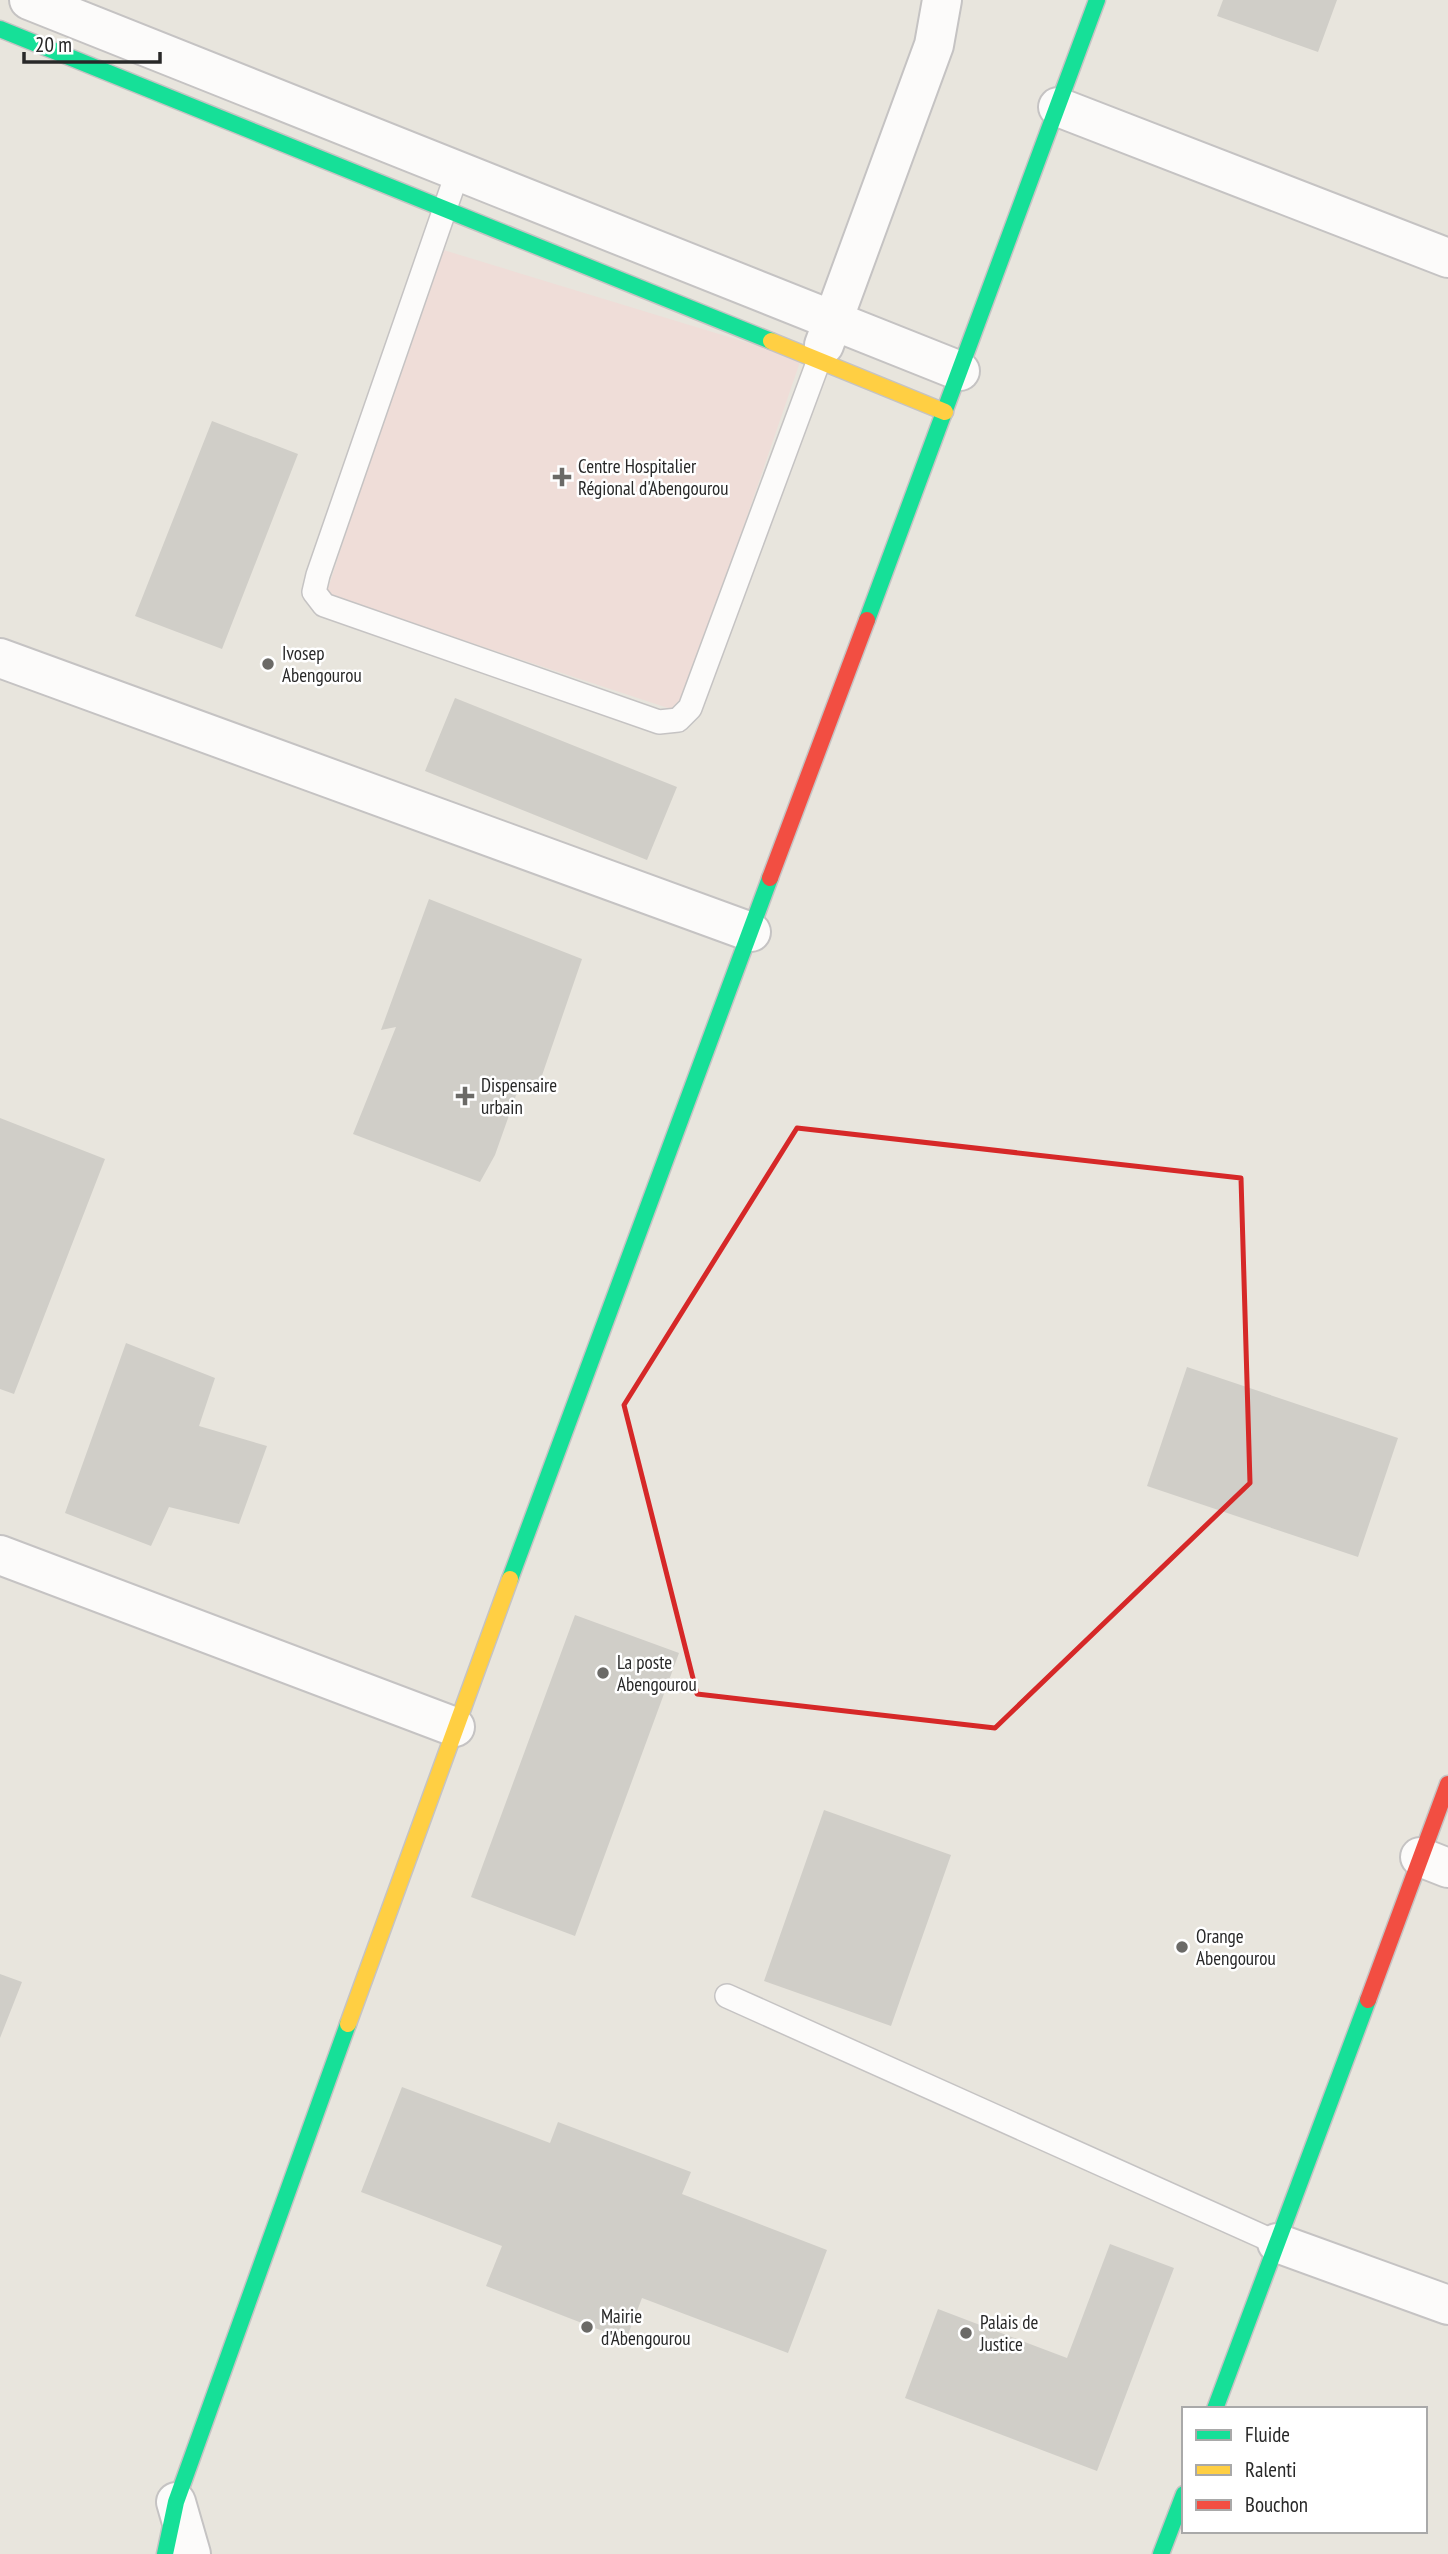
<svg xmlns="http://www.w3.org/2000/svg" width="1448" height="2554" font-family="'PT Sans Narrow',sans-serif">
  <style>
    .medical { fill: #efddd8 }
    .building { fill: #d0cec8 }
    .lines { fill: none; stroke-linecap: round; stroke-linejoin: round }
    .lane-casing { stroke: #c5c3c3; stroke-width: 26 }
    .street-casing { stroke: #c5c3c3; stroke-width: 42 }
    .fast-casing { stroke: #c5c3c3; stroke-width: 19 }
    .slow-casing { stroke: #c5c3c3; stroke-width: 19 }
    .jam-casing { stroke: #c5c3c3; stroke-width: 19 }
    .lane { stroke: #fcfbfa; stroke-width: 23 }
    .street { stroke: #fcfbfa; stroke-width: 38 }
    .fast { stroke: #16e098; stroke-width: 16 }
    .slow { stroke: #ffcf43; stroke-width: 16 }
    .jam { stroke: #f24e42; stroke-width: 16 }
    .marked { fill: none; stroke: #d62828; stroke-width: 5; stroke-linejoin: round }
    .poi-dot { fill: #6b6a67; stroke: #fff; stroke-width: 2.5 }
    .labels { text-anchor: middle; stroke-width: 5; stroke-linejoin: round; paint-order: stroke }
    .poi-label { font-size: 19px; fill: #282828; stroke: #fff; text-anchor: start }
  </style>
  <rect width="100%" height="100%" fill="#e8e5dd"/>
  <path class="medical" d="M437,248L801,359L680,712L326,595Z"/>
  <path class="building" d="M1223,0H1337L1318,52L1217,16Z
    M212,421L298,454L222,649L135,616Z
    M455,698L677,787L647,860L425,771Z
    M429,899L582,959L537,1090L520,1084L495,1155L480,1182L353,1134L396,1027L381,1030Z
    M0,1118L105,1159L14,1394L0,1389Z
    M126,1343L215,1378L199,1426L267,1446L239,1524L169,1507L151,1546L65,1513Z
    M1187,1367L1398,1438L1358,1557L1147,1486Z
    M575,1615L679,1653L575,1936L471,1897Z
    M824,1810L951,1855L891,2026L764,1981Z
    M0,1974L22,1982L0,2038Z
    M402,2087L550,2143L558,2122L691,2172L682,2194L827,2250L788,2353L642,2298L626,2340L486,2286L502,2246L361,2192Z
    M1110,2244L1174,2268L1097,2471L905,2398L938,2309L1067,2358Z"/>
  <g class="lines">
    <defs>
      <path id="lane" d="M458,171L318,575L314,592L324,605L659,722L678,720L690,708L819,360
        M727,1996L1277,2243"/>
      <path id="street" d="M29,0L960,371
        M1058,107L1448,258
        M824,345L934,45L942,0
        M0,658L751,932
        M0,1555L455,1727
        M1420,1857L1448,1868
        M1277,2243L1448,2305
        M176,2502L191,2554"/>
      <path id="fast" d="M0,29L771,341
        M867,620L1097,0
        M510,1579L770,878
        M1215,2409L1368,2000
        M165,2554L176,2502L348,2024
        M1161,2554L1184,2494"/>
      <path id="slow" d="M771,341L945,412
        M348,2024L510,1579"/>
      <path id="jam" d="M770,878L867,620
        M1368,2000L1448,1784"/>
    </defs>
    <use href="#lane" class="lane-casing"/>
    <use href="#street" class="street-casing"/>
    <use href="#fast" class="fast-casing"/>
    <use href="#slow" class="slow-casing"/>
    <use href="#jam" class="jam-casing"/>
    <use href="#lane" class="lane"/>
    <use href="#street" class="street"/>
    <use href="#fast" class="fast"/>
    <use href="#slow" class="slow"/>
    <use href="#jam" class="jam"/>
  </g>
  <path class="marked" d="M797,1128L1241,1178L1250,1483L995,1728L697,1694L624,1405Z"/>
  <g class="poi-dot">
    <path d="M558.5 466.5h7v7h7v7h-7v7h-7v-7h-7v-7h7z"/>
    <circle cx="268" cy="664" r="7"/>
    <path d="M461.5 1085.5h7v7h7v7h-7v7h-7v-7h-7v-7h7z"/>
    <circle cx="603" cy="1673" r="7"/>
    <circle cx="1182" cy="1947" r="7"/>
    <circle cx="587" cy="2327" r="7"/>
    <circle cx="966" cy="2333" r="7"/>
  </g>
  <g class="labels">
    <g class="poi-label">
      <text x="578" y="473">Centre Hospitalier<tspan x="578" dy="22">Régional d'Abengourou</tspan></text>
      <text x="282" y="660">Ivosep<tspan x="282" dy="22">Abengourou</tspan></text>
      <text x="481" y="1092">Dispensaire<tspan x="481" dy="22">urbain</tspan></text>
      <text x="617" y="1669">La poste<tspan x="617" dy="22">Abengourou</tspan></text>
      <text x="1196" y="1943">Orange<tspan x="1196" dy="22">Abengourou</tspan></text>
      <text x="601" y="2323">Mairie<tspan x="601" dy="22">d'Abengourou</tspan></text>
      <text x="980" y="2329">Palais de<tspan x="980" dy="22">Justice</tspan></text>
    </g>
  </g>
  <rect x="1182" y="2407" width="245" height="126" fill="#ffffff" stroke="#a9a9a9" stroke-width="2"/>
  <rect x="1196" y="2430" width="35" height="10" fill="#16e098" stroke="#a9a9a9" stroke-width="2"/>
  <text x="1245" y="2442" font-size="21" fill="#282828">Fluide</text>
  <rect x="1196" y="2465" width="35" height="10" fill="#ffcf43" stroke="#a9a9a9" stroke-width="2"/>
  <text x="1245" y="2477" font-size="21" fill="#282828">Ralenti</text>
  <rect x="1196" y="2500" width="35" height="10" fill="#f24e42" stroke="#a9a9a9" stroke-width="2"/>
  <text x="1245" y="2512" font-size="21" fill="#282828">Bouchon</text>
  <path d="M24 52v10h136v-10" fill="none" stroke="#282828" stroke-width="3.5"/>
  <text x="35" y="52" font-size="21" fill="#282828" stroke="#ffffff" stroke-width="5" paint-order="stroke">20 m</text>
</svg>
